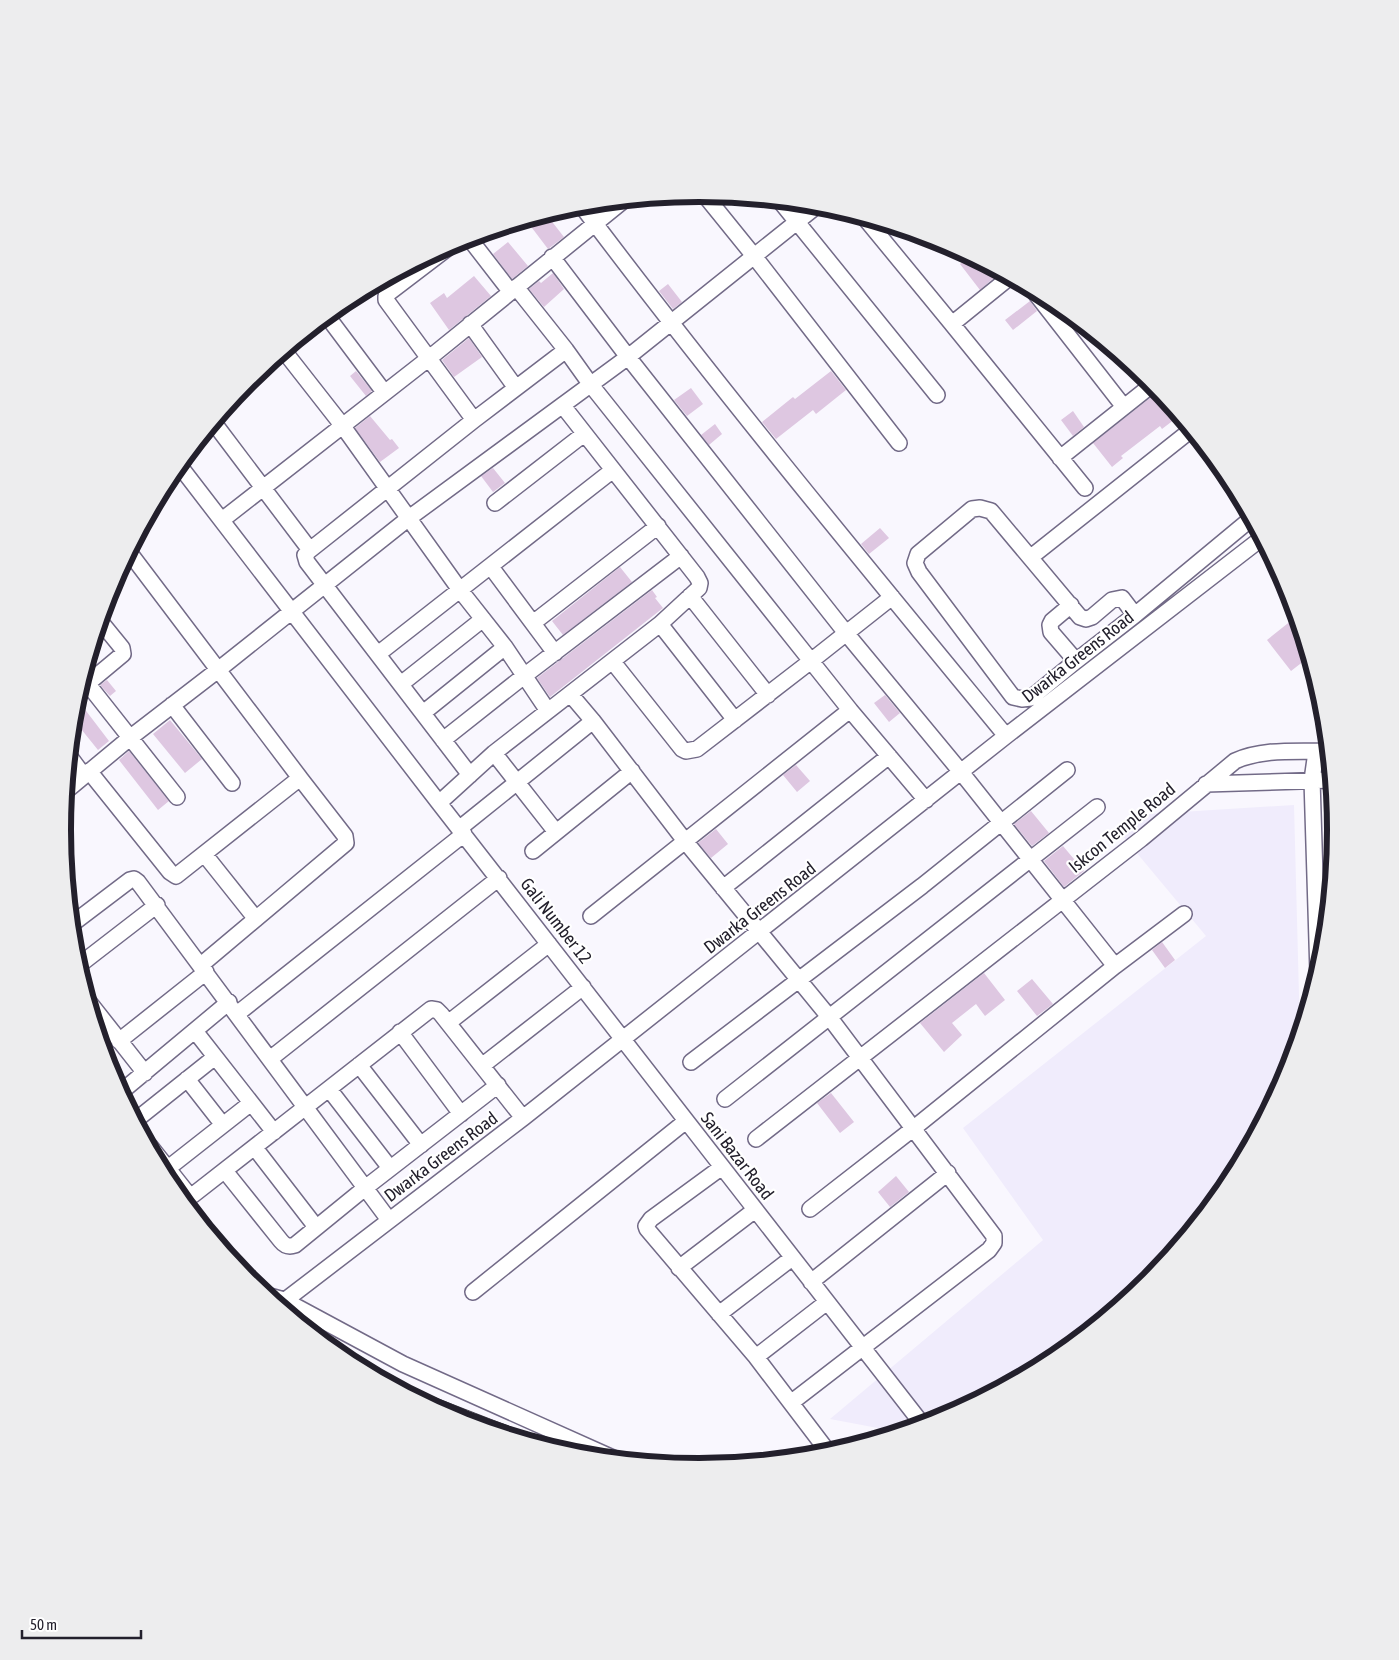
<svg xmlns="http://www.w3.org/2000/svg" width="1399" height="1660" font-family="'Asap Condensed',sans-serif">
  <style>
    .built { fill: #f0ecfc }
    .building { fill: #dec7e1 }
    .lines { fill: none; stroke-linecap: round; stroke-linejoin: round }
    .minor-casing { stroke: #726a87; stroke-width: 18 }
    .minor { stroke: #fff; stroke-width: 15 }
    .rail-casing { stroke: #423f4b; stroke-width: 5.5 }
    .rail { stroke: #fff; stroke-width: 4; stroke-dasharray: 11; stroke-linecap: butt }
    .labels { text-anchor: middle; stroke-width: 4.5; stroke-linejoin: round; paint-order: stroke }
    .street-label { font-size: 18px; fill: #23202c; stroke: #fff }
    .rim { fill: none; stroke: #23202c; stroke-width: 6 }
  </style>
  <rect width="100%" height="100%" fill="#f9f7fe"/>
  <path class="built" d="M1294,805L1300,1034L1288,1074L1229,1184L1150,1281L1053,1360L943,1419L899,1432L830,1419L1043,1240L963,1128L1206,936L1116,828L1133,815Z"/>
  <path class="building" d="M546,214L564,237L548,249L526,220Z
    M508,242L528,266L512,279L493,254Z
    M970,256L991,267L997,275L980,290L960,264Z
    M553,273L564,289L544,307L529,289L539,281L541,283Z
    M474,276L491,296L449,330L430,303L444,293L447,298Z
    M668,284L682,302L673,309L659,291Z
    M1030,301L1037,311L1013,330L1005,320Z
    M469,338L482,357L454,377L442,360Z
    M356,371L372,391L366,396L350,376Z
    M831,371L846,390L816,414L813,410L776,439L762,422L793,397L795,399Z
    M691,388L703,404L687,416L674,400Z
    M1155,394L1175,419L1162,429L1160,426L1121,456L1123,458L1112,467L1093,443Z
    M1073,411L1084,427L1073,436L1061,420Z
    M370,416L390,440L392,439L399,448L380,462L355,428Z
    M715,424L722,434L709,445L701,435Z
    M493,468L505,483L493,492L481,476Z
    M880,528L889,538L869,554L861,544Z
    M620,567L632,582L563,635L552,621Z
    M652,590L657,597L655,598L663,608L550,697L537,678Z
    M1297,616L1309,657L1291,671L1267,640Z
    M107,680L116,691L110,696L100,685Z
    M885,695L900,713L889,722L874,703Z
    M77,699L109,741L98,750L73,719Z
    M170,720L202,759L185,773L153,734Z
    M129,751L169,801L158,810L119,760Z
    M796,765L810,781L797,792L783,775Z
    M1031,811L1049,833L1032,846L1014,824Z
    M716,829L728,844L711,858L698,843Z
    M1063,846L1084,871L1064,887L1044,861Z
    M1162,942L1175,960L1165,968L1152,950Z
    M984,973L1005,1000L985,1016L976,1004L952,1023L962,1035L944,1052L920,1023Z
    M1032,979L1053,1004L1037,1016L1017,991Z
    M831,1093L854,1122L840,1133L817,1103Z
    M896,1176L909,1192L890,1207L878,1192Z"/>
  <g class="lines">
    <defs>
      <path id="minor" d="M703,193L754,256L899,443
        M780,201L937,395
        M581,205C717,386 862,561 1006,736
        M864,217L952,324L1010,277
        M469,238L510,291
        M457,241L390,292L386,296V300L474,420
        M552,257L628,357L846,633L961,772L1115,966L914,1128L810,1209
        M516,287L566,350
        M1032,289L1124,407
        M327,316L384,392
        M470,324L516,388
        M952,324L1085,488
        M284,351L342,425L460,590L505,647L548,711
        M214,423L310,550
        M1060,458L1153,384
        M179,465L439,803L923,1425
        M495,503L584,434
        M222,520L428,359L623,201
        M1031,557L1191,430
        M491,567L555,653
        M690,596L768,695
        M1071,605L1052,621L1050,625L1051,632L1076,661L1031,698L1022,699L1013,697L919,572L915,563L918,554L972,509L980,508L991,511L1080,617L1086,619L1092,617L1112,600L1122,598L1135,615L1252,518
        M533,623L658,526
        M660,624L735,720
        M378,654L613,470
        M1076,661L1135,615
        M83,678L177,797
        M401,684L483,619
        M81,689L123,654L122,648L100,621
        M571,695L593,721L685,841L830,1018L994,1236V1243L989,1250L792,1402
        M172,705L232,783
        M850,710L926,800
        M423,713L505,647
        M443,740L524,676L681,556
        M1316,752L1312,780L1318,974
        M494,753L556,832
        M70,757L84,776
        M89,771L170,872L176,876L300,778L129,552
        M470,775L307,562L305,555L310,550L474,420L566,350L591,385L811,661L697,749L686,751L682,749L613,662
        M1206,784L1332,780
        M66,791L131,737L218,670L409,518L628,357L818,205
        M439,803L494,753L660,624L699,588L700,583L697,577L563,406
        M460,828L593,721
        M533,851L632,771
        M205,855L256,919
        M723,888L889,756
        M591,916L850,710L811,661L892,597
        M72,924L130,880L134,879L138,882L389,1220
        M201,965L346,843L345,836L300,778
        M78,966L157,905
        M1115,966L1184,914
        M89,1002L145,1073
        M237,1014L464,834
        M448,1023L549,944
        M195,1031L274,1132
        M400,1032L461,1114
        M119,1041L206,972
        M270,1059L499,878
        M691,1062L922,886L1067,770
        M359,1065L421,1145
        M483,1065L583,987
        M187,1079L223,1125
        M329,1089L390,1168
        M121,1092L229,1002
        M725,1099L1097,807
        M136,1120L215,1057
        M756,1139L1141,839L1235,761C1264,748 1298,752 1329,751
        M150,1146L188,1194L193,1195L431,1009L437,1010L441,1014L523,1118
        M255,1148L316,1227
        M722,1167L651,1219L646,1226L647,1229L756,1357L829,1453
        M167,1169L251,1103
        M225,1171L281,1241C285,1246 289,1247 295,1245L365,1188L498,1085
        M679,1268L755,1210
        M811,1282L948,1173
        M473,1292L686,1121
        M266,1295L284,1300L403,1364L613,1458
        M279,1305L523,1118L1006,736L1262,538
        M719,1314L792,1258
        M756,1357L827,1302"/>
    </defs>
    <use href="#minor" class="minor-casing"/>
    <use href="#minor" class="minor"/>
    <defs>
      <path id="rail" d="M345,1359L399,1386L576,1455"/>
    </defs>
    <use href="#rail" class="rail-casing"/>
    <use href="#rail" class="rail"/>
  </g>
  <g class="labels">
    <g class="street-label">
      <text transform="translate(1078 657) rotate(-38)" y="6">Dwarka Greens Road</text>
      <text transform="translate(1122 828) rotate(-39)" y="6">Iskcon Temple Road</text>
      <text transform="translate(760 908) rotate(-38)" y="6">Dwarka Greens Road</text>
      <text transform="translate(556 921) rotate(52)" y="6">Gali Number 12</text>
      <text transform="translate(737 1156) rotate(52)" y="6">Sani Bazar Road</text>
      <text transform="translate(441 1157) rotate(-37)" y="6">Dwarka Greens Road</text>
    </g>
  </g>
  <path d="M0 0H1399V1660H0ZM71 830a628 628 0 1 1 1256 0a628 628 0 1 1-1256 0Z" fill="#ededee" fill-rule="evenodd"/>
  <path class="rim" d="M71 830a628 628 0 1 1 1256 0a628 628 0 1 1-1256 0Z"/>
  <path d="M22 1630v8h119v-8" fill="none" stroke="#23202c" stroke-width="2.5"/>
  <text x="30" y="1630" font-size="15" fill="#23202c" stroke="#ffffff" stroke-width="4" paint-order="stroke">50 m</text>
</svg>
